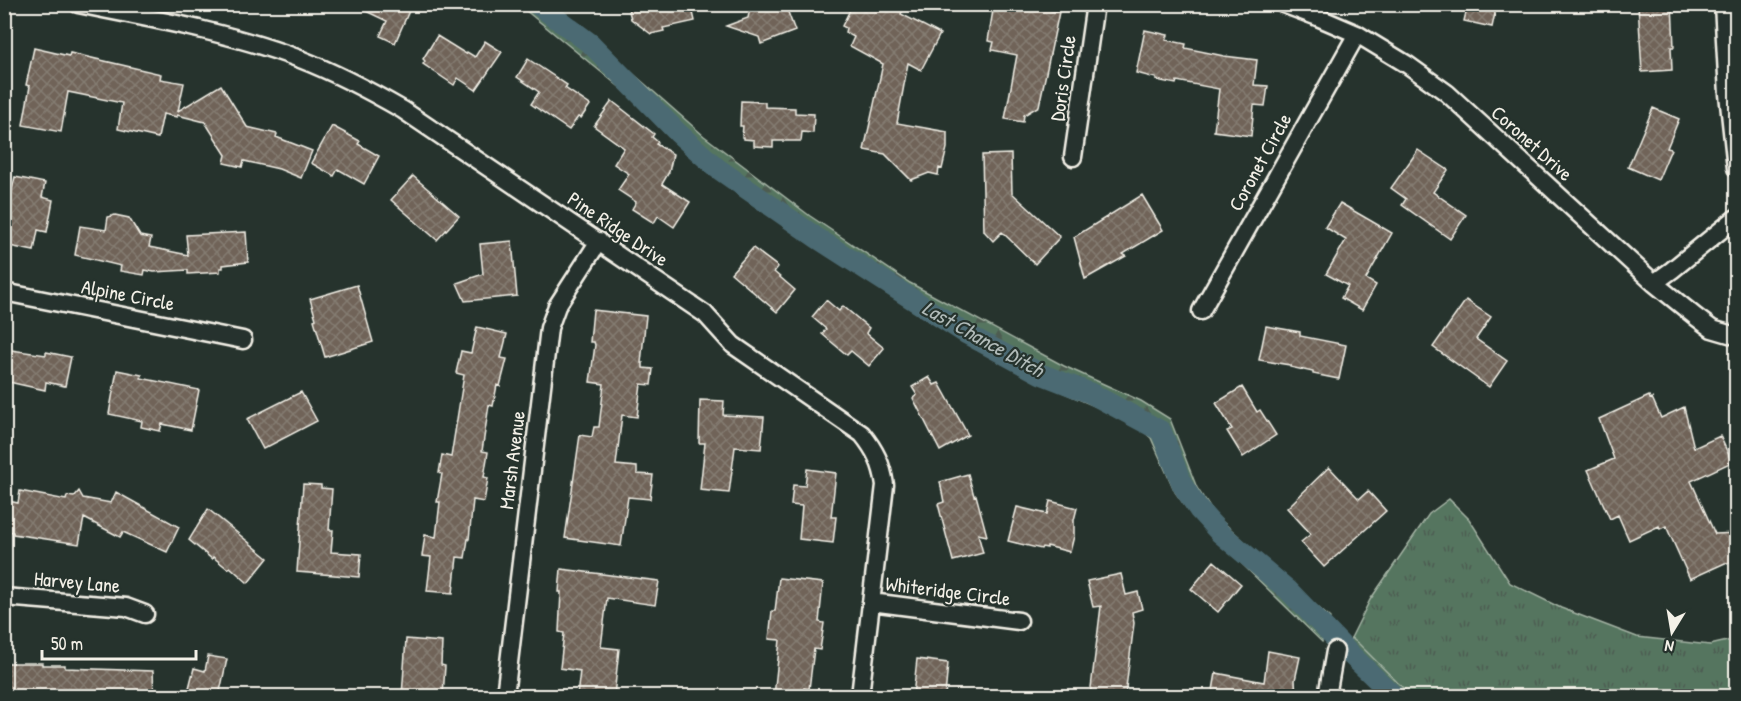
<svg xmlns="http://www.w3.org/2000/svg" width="1741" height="701" font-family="'Patrick Hand',sans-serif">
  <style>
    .grass { fill: url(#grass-tufts); stroke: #a4b3a4; stroke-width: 1.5 }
    .forest { fill: url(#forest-firs); stroke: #a4b3a4; stroke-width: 1.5 }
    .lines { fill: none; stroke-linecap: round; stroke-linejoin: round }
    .canal { stroke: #4c6b73; stroke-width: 21 }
    .building { fill: url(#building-cross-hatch); stroke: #f4f1e8; stroke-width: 1.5 }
    .street-casing { stroke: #f4f1e8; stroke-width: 21 }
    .street { stroke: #26332d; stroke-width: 16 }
    .labels { text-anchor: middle; stroke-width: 4.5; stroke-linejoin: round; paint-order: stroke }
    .street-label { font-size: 20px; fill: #f4f1e8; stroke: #26332d }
    .water-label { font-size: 21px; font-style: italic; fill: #b1bbb9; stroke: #26332d }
  </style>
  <defs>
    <pattern id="grass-tufts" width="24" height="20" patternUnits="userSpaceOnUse" patternTransform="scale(1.5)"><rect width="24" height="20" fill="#54755f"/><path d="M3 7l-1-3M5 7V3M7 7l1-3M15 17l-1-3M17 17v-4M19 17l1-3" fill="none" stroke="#4e5c51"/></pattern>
    <pattern id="forest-firs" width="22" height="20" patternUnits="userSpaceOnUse" patternTransform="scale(1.5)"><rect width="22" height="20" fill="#54755f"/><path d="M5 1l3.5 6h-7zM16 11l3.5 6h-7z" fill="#4e5c51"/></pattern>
    <pattern id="building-cross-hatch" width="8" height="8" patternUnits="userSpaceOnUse" patternTransform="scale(1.5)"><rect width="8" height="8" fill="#6f6459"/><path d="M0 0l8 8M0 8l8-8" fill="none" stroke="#847b71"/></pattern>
  </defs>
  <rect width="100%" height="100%" fill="#26332d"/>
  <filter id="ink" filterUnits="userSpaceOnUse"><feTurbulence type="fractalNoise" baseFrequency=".0167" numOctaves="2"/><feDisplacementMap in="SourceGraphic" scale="12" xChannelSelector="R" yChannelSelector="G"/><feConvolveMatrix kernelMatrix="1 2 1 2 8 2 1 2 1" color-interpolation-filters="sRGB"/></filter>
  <g filter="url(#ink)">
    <path class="grass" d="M1449,499L1469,519L1510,583L1561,608L1637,637L1710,645L1736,639V696H1411L1351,638L1370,600L1429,514Z"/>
    <path class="forest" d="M519,5H555L704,136L810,216L910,283L1064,366L1141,401L1170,419L1197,488L1214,514L1330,618L1322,642L1190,513L1175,492L1151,438L1134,423L1053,388L969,342L860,272L725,173Z
      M1351,638L1359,644L1411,696H1385L1346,657Z"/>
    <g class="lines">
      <path class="canal" d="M537,4L591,44L678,133L717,168L817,238L965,333L1041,374L1090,393L1161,431L1183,486L1199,510L1220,533L1288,590L1348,652L1394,696"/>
    </g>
    <path class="building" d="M351,4H412L395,43L380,36L387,21Z
      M638,4H691L695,21L663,28L664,31L651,34L631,19L628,7Z
      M751,4H785L795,31L761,44L759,37L726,26L748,18Z
      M853,4H906L901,14L940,34L921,70L908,63L897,123L947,132V148L942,169L939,168L938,175L929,173L911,180L885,154L864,150L883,64L850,46L854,37L845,32L846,28L842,26Z
      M994,4L1036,11L1037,8L1059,12L1039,106L1024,115L1023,122L1005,119L1017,55L992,50L994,42L988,41Z
      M1468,4H1497L1492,27L1464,21Z
      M1638,4H1672L1674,47H1671L1672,70L1642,72Z
      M1145,30L1168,35L1166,40L1186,44L1185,48L1224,56L1257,60L1254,85L1268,86L1265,106L1254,105L1251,136L1214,131L1219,89L1177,81L1176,84L1156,80V78L1136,73Z
      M437,36L466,54L467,52L475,57L485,41L502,52L476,90L458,78L454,85L423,64L425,61L423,59Z
      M34,48L69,56L70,53L161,74L160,79L184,83L178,111L221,85L247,127L277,134L276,137L312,151L301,178L279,169L244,161L242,167L224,163L226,155L205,122L177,115V117L163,114L158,138L118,129L122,103L68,92L61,132L23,125L30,86L26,85Z
      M528,59L567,85L565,88L590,105L581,118L578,117L569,130L531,104L539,92L517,77Z
      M612,101L654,134L652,137L658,142L656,144L673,154L669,172L662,184L690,202L674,227L658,216L654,223L632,209L636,202L618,190L629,174L614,164L624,148L594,126Z
      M741,101L765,102V107L795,108V113L814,114L813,133L802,132L801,141H773V147L754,146V140L744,139V137H742L743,126H740Z
      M1653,108L1679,119L1667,148L1671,149L1658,180L1628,167Z
      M332,126L360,141L358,144L379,156L364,184L338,169L334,176L311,163Z
      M1418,150L1448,170L1433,192L1466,215L1450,239L1402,205L1406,199L1391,188Z
      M1011,154L1012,193L1060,237L1035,264L1002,232L993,241L984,231L982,155Z
      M413,176L459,216L437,240L391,200Z
      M15,177L45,183L42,197L53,200L47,232L38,230L34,251L4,245V223Z
      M1142,195L1163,230L1123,254L1126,256L1085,279L1074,237Z
      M1340,203L1392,233L1366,279L1376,285L1362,310L1341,298L1348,286L1326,274L1346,240L1325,227Z
      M115,215L129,218L140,236L151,238L149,247L188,255L186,235L246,232L248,262L223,265V268H220V272L188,274V270L154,272L145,270L144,275L120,271L121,266L75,255L80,226L106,230L108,217Z
      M512,241L517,296L465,301L457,283L483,274L480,244Z
      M753,248L778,267L774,272L795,290L777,312L731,273Z
      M357,285L373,342L325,357L314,320L316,319L310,299Z
      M826,300L839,311L843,306L869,328L866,333L884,348L869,366L851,351L847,355L822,334L826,329L812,317Z
      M1466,300L1491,317L1476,339L1507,361L1489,387L1433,347Z
      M593,310L646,316L641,363H643V368L653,369L651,385L641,384L637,417L622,415L616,465L637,467V474L653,475L650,499L628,497L621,546L565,538L580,435L592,437L594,427H599L604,384L590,382L595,345L594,342H590Z
      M1266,326L1300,332V336L1346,345L1339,379L1313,374V372L1290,367V365L1259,360Z
      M477,327L507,334L501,358L507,359L500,386L497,385L493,406L489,405L482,451L488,452L484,477L488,478L484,502L473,500L469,539H468L465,558L457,557L453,593L427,591L431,557L422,556L425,535L436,537L440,502H437L442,474L439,473L442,455L451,457L464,375L456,373L461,351L471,353Z
      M4,349L46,355V352L71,357L65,386L46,382L45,390L4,381Z
      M117,370L142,375L141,378L199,390L191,430L162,424L160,431L141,427L142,421L109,414Z
      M929,377L934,385L939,383L968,435L940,451L913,398L917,395L912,387Z
      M1242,387L1257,412L1260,410L1276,435L1243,457L1227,431L1232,429L1216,403Z
      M301,392L317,421L263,449L247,419Z
      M1649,396L1650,399L1652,398L1661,418L1684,407L1694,448L1720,436L1732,462L1691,481L1715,534L1737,533V562L1725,563L1690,579L1666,526L1660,529L1659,526L1629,540L1618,515L1610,519L1588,470L1614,459L1599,419Z
      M700,400L724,401L723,415L764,417L761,449L735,447L729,493L700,490L705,443H699Z
      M1329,467L1359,499L1368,491L1386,511L1324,567L1301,542L1311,534L1287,508Z
      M807,469L836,473L831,517H836L833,543L799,539L802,506L791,505L793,485L805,486Z
      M968,474L974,496L976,495L987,536L978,534L983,553L953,561L938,504L944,502L940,482Z
      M303,484L321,485V488L332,489L329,530H333L331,552L361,554L359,577L297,572Z
      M20,491L66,500L67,496L74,497L79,491L83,498L111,503L116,492L179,527L167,552L123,532L120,537L84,518L79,544L13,534V532L4,530V520L8,501L18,503Z
      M1050,501L1077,508L1074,520V536L1070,552L1047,546V548L1042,547L1041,549L1008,541L1017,507L1047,514Z
      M208,509L268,558L248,583L230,567L228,569L213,557L212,559L189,540Z
      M1214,561L1241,584L1218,612L1191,589Z
      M561,569L659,581L655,605L607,598L601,647L619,649L614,696H577L580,671L560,668L564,633L559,632L561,592H559Z
      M1121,574L1126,595L1138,592L1142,609L1132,612L1134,623L1125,696H1090L1101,606L1093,607L1087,581Z
      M779,578L823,583L819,622L824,623L820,650L814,649L809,689L804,688L803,696H774L780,640L769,639L772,611H775Z
      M406,639L442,642L441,665L445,666L443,696H402Z
      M1268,651L1300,657L1295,680L1296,696H1212L1216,673L1264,682Z
      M208,656L227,659L219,696H187L194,668L205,671Z
      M917,659L948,663L945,696H913Z
      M4,663H42V665H65V668L153,671L154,696H4Z"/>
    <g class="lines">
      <defs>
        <path id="street" d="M78,4C153,19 228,32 300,59C336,73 370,91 403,110L705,314L733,345L862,434C875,450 882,464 885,485L860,696
          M1283,4L1315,16L1357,34L1408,65L1447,93L1654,283L1696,317L1712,329L1736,336
          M1723,4L1728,94L1736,168
          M1073,157L1095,4
          M1654,283L1672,270L1736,218
          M4,292L243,340
          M1201,311L1357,34
          M4,597L126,607L145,614
          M871,602L1019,621
          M505,696L549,328L557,306L599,241
          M1327,696L1335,651"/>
      </defs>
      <use href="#street" class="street-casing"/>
      <use href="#street" class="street"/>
    </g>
  </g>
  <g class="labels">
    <g class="street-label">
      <text transform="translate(1063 78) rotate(-82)" y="7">Doris Circle</text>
      <text transform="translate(1532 143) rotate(42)" y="7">Coronet Drive</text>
      <text transform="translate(1260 162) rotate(-61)" y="7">Coronet Circle</text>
      <text transform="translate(618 229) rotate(34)" y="7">Pine Ridge Drive</text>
      <text transform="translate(128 295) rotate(11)" y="7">Alpine Circle</text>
      <text transform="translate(512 460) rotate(-83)" y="7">Marsh Avenue</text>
      <text transform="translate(77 582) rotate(5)" y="7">Harvey Lane</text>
      <text transform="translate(948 591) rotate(7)" y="7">Whiteridge Circle</text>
    </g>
    <g class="water-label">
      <text transform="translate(983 339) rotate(29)" y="7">Last Chance Ditch</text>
    </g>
  </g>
  <rect width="1741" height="701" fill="none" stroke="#26332d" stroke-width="24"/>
  <rect x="12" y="12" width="1717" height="677" fill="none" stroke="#f4f1e8" stroke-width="2" filter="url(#ink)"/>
  <g transform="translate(1672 632) rotate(191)" stroke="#26332d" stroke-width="4.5" paint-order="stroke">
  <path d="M0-4.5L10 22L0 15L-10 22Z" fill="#f4f1e8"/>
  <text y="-9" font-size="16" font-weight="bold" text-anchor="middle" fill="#f4f1e8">N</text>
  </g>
  <path d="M42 650v9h154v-9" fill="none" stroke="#f4f1e8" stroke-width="3"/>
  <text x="51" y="650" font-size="18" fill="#f4f1e8" stroke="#26332d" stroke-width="4.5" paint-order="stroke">50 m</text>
</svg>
